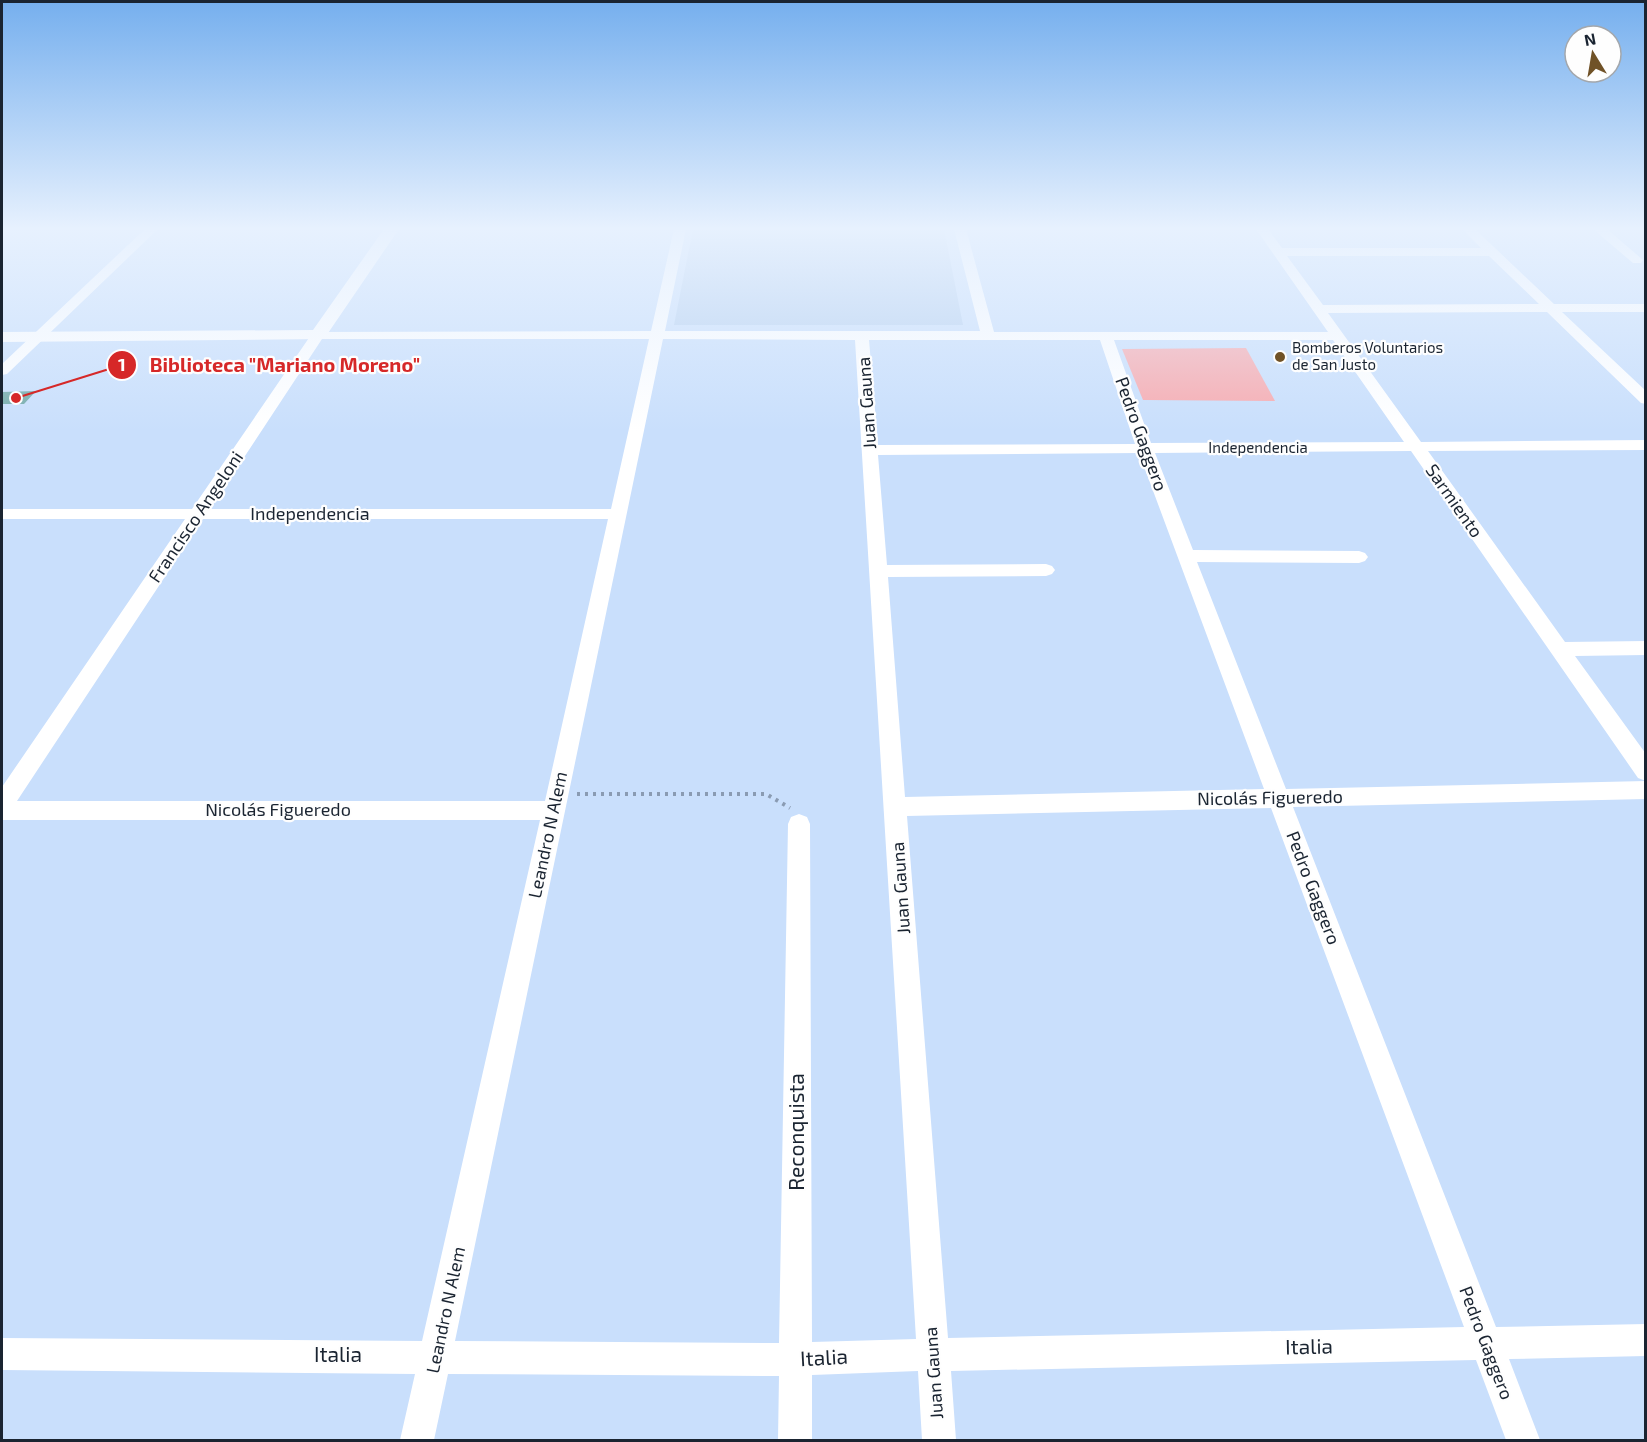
<svg xmlns="http://www.w3.org/2000/svg" width="1647" height="1442" font-family="'Exo 2',sans-serif">
  <style>
    .built { fill: #b6d0f0 }
    .green { fill: #f7abb0 }
    .building { fill: #73aaa9 }
    .lines { fill: none; stroke-linecap: round; stroke-linejoin: round }
    .path { stroke: #8a9bb2; stroke-width: 4; stroke-dasharray: 3 5; stroke-linecap: butt }
    .minor { fill: #fff; fill-rule: evenodd }
    .major { fill: #fff; fill-rule: evenodd }
    .poi-dot { fill: #705227; stroke: #fefefe; stroke-width: 2 }
    .labels { text-anchor: middle; stroke-width: 4.5; stroke-linejoin: round; paint-order: stroke }
    .far-poi-label { font-size: 15px; fill: #1a2431; stroke: #fefefe; text-anchor: start }
    .far-street-label { font-size: 15px; fill: #1a2431; stroke: #fefefe }
    .street-label { font-size: 18px; fill: #1a2431; stroke: #fefefe }
    .near-street-label { font-size: 21px; fill: #1a2431; stroke: #fefefe }
    .leader { fill: none; stroke: #d62828; stroke-width: 2 }
    .callout-dot { fill: #d62828; stroke: #fefefe; stroke-width: 2 }
    .mark-label { font-size: 18px; text-anchor: middle; font-weight: bold; fill: #fff }
    .callout-label { font-size: 20px; text-anchor: middle; font-weight: bold; fill: #d62828; stroke: #fefefe; stroke-width: 4.5; stroke-linejoin: round; paint-order: stroke }
  </style>
  <rect width="100%" height="100%" fill="#c9dffc"/>
  <path class="built" d="M693,229H944L963,325H674Z"/>
  <path class="green" d="M1246,348L1275,401L1143,400L1122,349Z"/>
  <path class="building" d="M36,391L24,404H2V392Z"/>
  <g class="lines">
    <path class="path" d="M577,794H766L790,808"/>
    <path class="minor" d="M145,229H158L7,374L2,375V364Z
      M674,229H686L665,331H980L954,229H966L994,332H1328L1256,229H1268L1282,248H1481L1462,229H1475L1554,304H1646V312H1562L1646,391V404L1641,403L1547,312L1328,313L1421,442L1646,440V450L1428,451L1565,642L1646,641V655L1575,656L1646,754V781L1638,778L1411,451L1155,453L1193,550L1359,551L1365,553L1368,557L1365,561L1359,563L1197,562L1286,789L1646,781V799L1293,807L1496,1327L1646,1324V1356L1509,1359L1540,1440H1506L1476,1360L951,1371L956,1440H922L918,1371L812,1375V1440H778L779,1376L448,1374L434,1440H400L415,1374L2,1370V1338L422,1341L540,820H2V787L185,519H2V509H192L313,332L651,331ZM1287,256H1489L1539,304L1323,305ZM322,339H649L611,509H210ZM663,339L855,340L916,1339L812,1342L810,824L807,817L799,814L791,817L788,824L779,1343L455,1341ZM869,340H1100L1135,444L878,445ZM1114,340H1333L1404,442L1151,443ZM1139,453L1264,789L905,797L888,577L1046,576L1052,574L1055,570L1052,566L1046,564L887,565L878,455ZM203,519H608L545,801H17ZM1271,808L1464,1327L948,1338L907,816Z
      M1593,229H1607L1643,260L1641,263H1633Z"/>
    <path class="major" d="M384,229H399L324,339L2,342V332L313,330Z"/>
  </g>
  <linearGradient id="sky" x2="0" y2="1"><stop stop-color="#75afee"/><stop offset="0.53" stop-color="#e7f1fe"/><stop offset="1" stop-color="#e7f1fe" stop-opacity="0"/></linearGradient>
  <rect width="1647" height="431" fill="url(#sky)"/>
  <circle class="poi-dot" cx="1280" cy="357" r="6"/>
  <g class="labels">
    <g class="far-poi-label">
      <text x="1292" y="353">Bomberos Voluntarios<tspan x="1292" dy="17">de San Justo</tspan></text>
    </g>
    <g class="far-street-label">
      <text x="1258" y="453">Independencia</text>
    </g>
    <g class="street-label">
      <text transform="translate(867 403) rotate(-94)" y="6">Juan Gauna</text>
      <text transform="translate(1141 434) rotate(70)" y="6">Pedro Gaggero</text>
      <text transform="translate(1454 501) rotate(55)" y="6">Sarmiento</text>
      <text x="310" y="520">Independencia</text>
      <text transform="translate(196 517) rotate(-56)" y="6">Francisco Angeloni</text>
      <text transform="translate(1270 798) rotate(-1)" y="6">Nicolás Figueredo</text>
      <text x="278" y="816">Nicolás Figueredo</text>
      <text transform="translate(548 835) rotate(-78)" y="6">Leandro N Alem</text>
      <text transform="translate(901 888) rotate(-94)" y="6">Juan Gauna</text>
      <text transform="translate(1313 888) rotate(69)" y="6">Pedro Gaggero</text>
      <text transform="translate(446 1310) rotate(-78)" y="6">Leandro N Alem</text>
      <text transform="translate(1486 1343) rotate(69)" y="6">Pedro Gaggero</text>
      <text transform="translate(934 1373) rotate(-94)" y="6">Juan Gauna</text>
    </g>
    <g class="near-street-label">
      <text transform="translate(797 1132) rotate(-90)" y="7">Reconquista</text>
      <text transform="translate(1309 1347) rotate(-1)" y="7">Italia</text>
      <text x="338" y="1362">Italia</text>
      <text transform="translate(824 1358) rotate(-3)" y="7">Italia</text>
    </g>
  </g>
  <path class="leader" d="M16 398L122 365"/>
  <g class="callout-dot">
    <circle cx="16" cy="398" r="6"/>
    <circle cx="122" cy="365" r="15"/>
  </g>
  <g class="mark-label">
    <text x="122" y="371">1</text>
  </g>
  <g class="callout-label">
    <text x="285" y="372">Biblioteca "Mariano Moreno"</text>
  </g>
  <rect width="1647" height="1442" fill="none" stroke="#1a2431" stroke-width="6"/>
  <g transform="translate(1593 54) rotate(349)"><circle r="28" fill="#fefefe" stroke="#a3a7ac" stroke-width="1.5"/>
  <path d="M0-4.5L10 22L0 15L-10 22Z" fill="#705227"/>
  <text y="-9" font-size="16" font-weight="bold" text-anchor="middle" fill="#1a2431">N</text>
  </g>
</svg>
